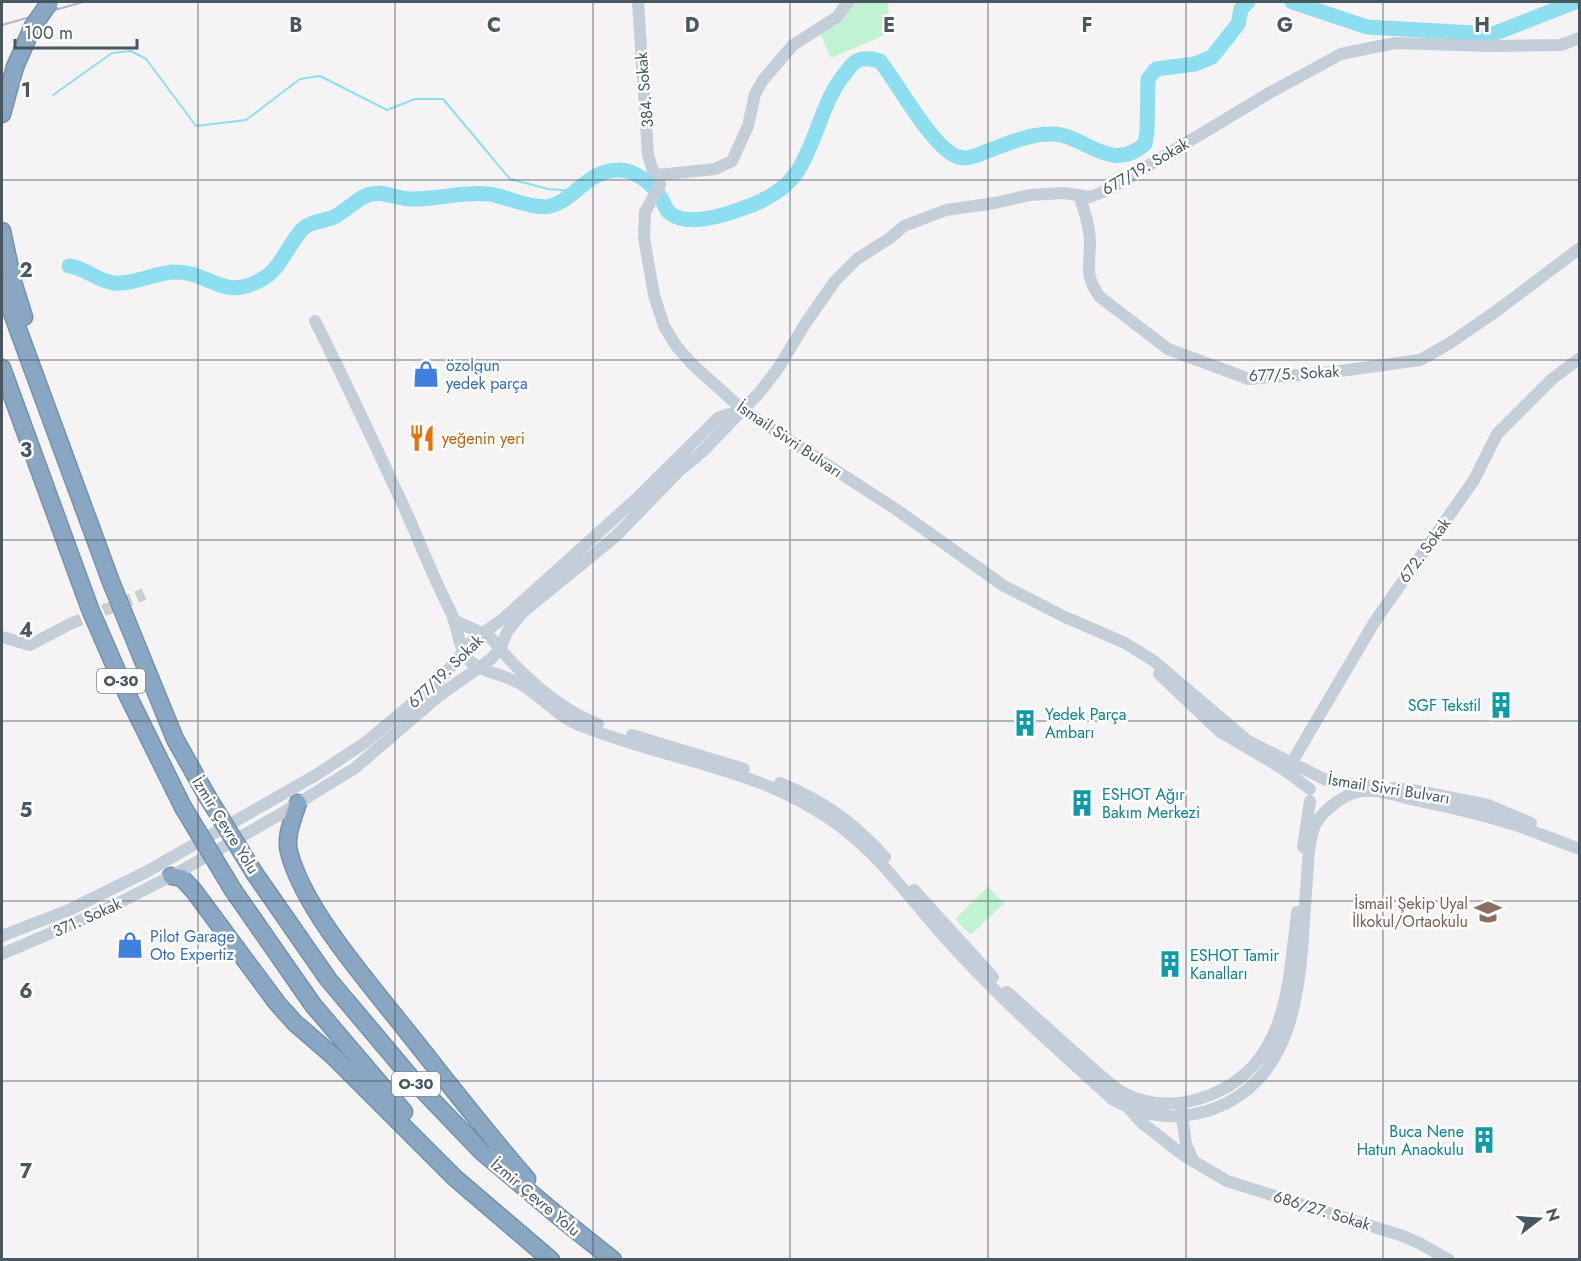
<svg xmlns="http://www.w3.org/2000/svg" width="1581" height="1261" font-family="Jost,sans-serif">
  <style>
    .green { fill: #c1f2d2 }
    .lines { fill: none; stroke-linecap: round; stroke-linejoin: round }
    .stream { stroke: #8ddff0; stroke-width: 2 }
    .river { stroke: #8ddff0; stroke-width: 15 }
    .secondary-tunnel { stroke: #caccce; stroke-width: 12; stroke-dasharray: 12 6; stroke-linecap: butt }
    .highway-casing { stroke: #7492ae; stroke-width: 19 }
    .secondary { stroke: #c3ced9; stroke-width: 12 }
    .highway { stroke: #89a7c2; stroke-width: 16 }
    .rail { stroke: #b4b8bd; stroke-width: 2 }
    .highway-bridge-casing { stroke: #7492ae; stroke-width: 19; stroke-linecap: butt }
    .highway-bridge { stroke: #89a7c2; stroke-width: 16 }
    .grid { fill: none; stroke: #495761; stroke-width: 1.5; stroke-opacity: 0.55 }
    .labels { text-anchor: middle; stroke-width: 5; stroke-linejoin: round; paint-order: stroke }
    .shield { fill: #fff; stroke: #808990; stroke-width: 1.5 }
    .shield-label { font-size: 15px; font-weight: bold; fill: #495761 }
    .street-label { font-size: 16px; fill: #495761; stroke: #fff }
    .shop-label { font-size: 16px; fill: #366cbe; stroke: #fff; text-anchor: start }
    .food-label { font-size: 16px; fill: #c56008; stroke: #fff; text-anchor: start }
    .culture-label { font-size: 16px; fill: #0d838f; stroke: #fff; text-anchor: start }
    .education-label { font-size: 16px; fill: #785e54; stroke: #fff; text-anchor: end }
    .grid-label { font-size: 20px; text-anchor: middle; font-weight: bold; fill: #495761; stroke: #fff; stroke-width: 5; stroke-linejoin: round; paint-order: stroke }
  </style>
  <rect width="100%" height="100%" fill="#f5f3f3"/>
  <path class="green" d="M851,2H888L890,33L831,58L820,33Z
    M988,887L1004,903L971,935L955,919Z"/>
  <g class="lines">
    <path class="stream" d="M53,95L112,53L131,51L146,59L196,126L246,120L300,79L320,76L387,110L415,99H443L510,179L548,189L573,191"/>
    <path class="river" d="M1292,2L1367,27L1493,34L1575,2
      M69,266C86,268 97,281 114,283C133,285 156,272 176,272C211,272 223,303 264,278C280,268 288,246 300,232C308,221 322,222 334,217C347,211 358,196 372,194C385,191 398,199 410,199C436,200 462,191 488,194C506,196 533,210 550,206C575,200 586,171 618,170C634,169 653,184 661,198C665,204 664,209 671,214C688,226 722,216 741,209C761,203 785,190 797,172C818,140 821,101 847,71C849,68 853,63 857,61C864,57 873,59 880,61C898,84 931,144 954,155C957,157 963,158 967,158C976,156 985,152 993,149C1011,142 1031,134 1051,134C1084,133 1109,175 1145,144L1147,132L1148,79L1156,69L1195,64L1212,57L1238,24L1241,9L1248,2"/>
    <path class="secondary-tunnel" d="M70,624L144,594"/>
    <defs>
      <path id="highway" d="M2,114L15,67
        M2,231L13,282L24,317
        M2,286L111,582L175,739L207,796
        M2,368L90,609L126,692L183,807
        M298,803C293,819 285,836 289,852C304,910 369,983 406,1030C446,1080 485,1131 527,1179
        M255,874L328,979L413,1080L481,1151L563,1220L613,1260
        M171,876L182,878L194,891L277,1003L295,1023L332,1055L455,1178L551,1260
        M233,890L313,1005L404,1112"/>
    </defs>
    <use href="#highway" class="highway-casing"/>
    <path class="secondary" d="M638,2L648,155L653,171L658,175
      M848,2L837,17L793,45L763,80L755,94L748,126L732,161L715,169L658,175L660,185L645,212L644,238L654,295L664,326L677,347L692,364L743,410L897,510L1004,586L1065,617L1125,643L1154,661L1248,741L1324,779L1334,782L1368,786
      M1079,195C1084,210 1090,227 1090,242C1090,267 1084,275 1100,297L1168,349L1249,379L1333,372L1420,360L1450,343L1495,312L1580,248
      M315,321C346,382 375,445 404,507C419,540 432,575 449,608C458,624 458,651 471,662C482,672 505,675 519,683C541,695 557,717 582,726C638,749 699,760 755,781C777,789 799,800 819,812C872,843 907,896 947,940C998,997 1056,1048 1112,1099C1142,1116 1174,1121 1207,1111C1302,1081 1300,975 1306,892C1308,871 1307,845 1315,825C1322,811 1342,796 1357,792C1374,788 1394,795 1411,799C1445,806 1478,813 1512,824C1534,831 1557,841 1580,849
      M456,621C468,628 481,631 491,638C517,671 558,709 598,724
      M2,637L30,645L70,624
      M1159,674L1219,731L1280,767L1310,789
      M632,735L744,769
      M1292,762L1375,621L1474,480L1497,434L1552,379L1580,358
      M780,783C824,801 853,822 885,857
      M1394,788L1418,791L1488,805L1531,823
      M1303,847L1310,801
      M914,890L993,977
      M2,936L69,910L146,872L316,775L366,742L439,681L472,641L504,618L636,499L718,418L739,411
      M2,954L107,909L179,872L279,815L355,768L440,695L491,659L500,649L507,632L523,612L616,536L678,472L702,452L760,392L779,367L805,324L835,281L857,259L890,238L904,226L946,210L995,203L1030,195L1064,193L1090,197L1108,190L1271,92L1341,54L1395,43L1490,46L1561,45L1580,38
      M1007,992C1032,1014 1057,1037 1082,1059C1095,1070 1109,1085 1124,1093C1147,1105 1171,1106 1195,1100C1286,1076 1288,990 1297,912
      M1129,1109L1141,1122L1183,1155L1227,1181L1403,1236L1421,1244L1449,1260
      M1181,1110L1186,1144L1194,1162"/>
    <use href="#highway" class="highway"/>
    <path class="rail" d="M2,25L83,2"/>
    <defs>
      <path id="highway-bridge" d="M15,67L33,26L50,2
        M207,796L255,874
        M183,807L233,890"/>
    </defs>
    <use href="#highway-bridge" class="highway-bridge-casing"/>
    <use href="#highway-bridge" class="highway-bridge"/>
  </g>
  <path class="grid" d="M198,2V1260M395,2V1260M593,2V1260M790,2V1260M988,2V1260M1186,2V1260M1383,2V1260M2,180H1580M2,360H1580M2,540H1580M2,721H1580M2,901H1580M2,1081H1580"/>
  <defs>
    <symbol id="shop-bare" viewBox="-9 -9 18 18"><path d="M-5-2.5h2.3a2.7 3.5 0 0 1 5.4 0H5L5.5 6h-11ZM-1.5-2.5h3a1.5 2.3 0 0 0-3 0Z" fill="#3f7fe0" stroke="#fff" stroke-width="2.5" paint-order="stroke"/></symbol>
    <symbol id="restaurant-bare" viewBox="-9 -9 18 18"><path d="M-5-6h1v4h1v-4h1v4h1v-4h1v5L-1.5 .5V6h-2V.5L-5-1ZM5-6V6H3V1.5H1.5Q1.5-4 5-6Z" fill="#e8710a" stroke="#fff" stroke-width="2.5" paint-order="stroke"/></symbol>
    <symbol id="building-bare" viewBox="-9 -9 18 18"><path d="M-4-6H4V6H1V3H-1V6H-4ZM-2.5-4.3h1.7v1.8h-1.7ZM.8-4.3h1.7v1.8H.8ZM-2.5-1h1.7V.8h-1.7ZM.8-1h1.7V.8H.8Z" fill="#0f9aa8" stroke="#fff" stroke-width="2.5" paint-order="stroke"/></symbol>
    <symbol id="school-bare" viewBox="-9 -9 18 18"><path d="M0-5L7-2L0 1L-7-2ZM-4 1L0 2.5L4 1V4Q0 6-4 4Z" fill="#8d6e63" stroke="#fff" stroke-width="2.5" paint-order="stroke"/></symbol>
  </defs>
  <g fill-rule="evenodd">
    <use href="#shop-bare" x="407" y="355" width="38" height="38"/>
    <use href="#restaurant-bare" x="403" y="419" width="38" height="38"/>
    <use href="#building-bare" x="1482" y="686" width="38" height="38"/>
    <use href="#building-bare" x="1006" y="704" width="38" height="38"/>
    <use href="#building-bare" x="1063" y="784" width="38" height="38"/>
    <use href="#school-bare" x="1469" y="893" width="38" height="38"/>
    <use href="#shop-bare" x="111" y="926" width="38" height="38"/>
    <use href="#building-bare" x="1151" y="945" width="38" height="38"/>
    <use href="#building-bare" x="1465" y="1121" width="38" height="38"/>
  </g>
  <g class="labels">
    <g class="shield">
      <rect x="97" y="669" width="48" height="24" rx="4.5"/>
      <rect x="392" y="1072" width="48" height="24" rx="4.5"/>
    </g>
    <g class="shield-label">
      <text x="121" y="686">O-30</text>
      <text x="416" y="1089">O-30</text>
    </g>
    <g class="street-label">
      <text transform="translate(644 90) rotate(-95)" y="6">384. Sokak</text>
      <text transform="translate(1145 166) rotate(-30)" y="6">677/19. Sokak</text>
      <text transform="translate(1294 373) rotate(-3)" y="6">677/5. Sokak</text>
      <text transform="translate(790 439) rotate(34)" y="6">İsmail Sivri Bulvarı</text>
      <text transform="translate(1424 550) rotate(-54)" y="6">672. Sokak</text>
      <text transform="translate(445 671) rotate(-44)" y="6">677/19. Sokak</text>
      <text transform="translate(1389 788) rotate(9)" y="6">İsmail Sivri Bulvarı</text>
      <text transform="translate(226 825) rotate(58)" y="6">İzmir Çevre Yolu</text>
      <text transform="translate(87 917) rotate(-24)" y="6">371. Sokak</text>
      <text transform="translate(536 1197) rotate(40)" y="6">İzmir Çevre Yolu</text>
      <text transform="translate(1322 1210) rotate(17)" y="6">686/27. Sokak</text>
    </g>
    <g class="shop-label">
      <text x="446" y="371">özolgun<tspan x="446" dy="18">yedek parça</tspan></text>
      <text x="150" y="942">Pilot Garage<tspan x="150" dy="18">Oto Expertiz</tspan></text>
    </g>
    <g class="food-label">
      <text x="442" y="444">yeğenin yeri</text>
    </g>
    <g class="culture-label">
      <text x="1481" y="711" text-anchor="end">SGF Tekstil</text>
      <text x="1045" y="720">Yedek Parça<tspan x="1045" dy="18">Ambarı</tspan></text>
      <text x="1102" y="800">ESHOT Ağır<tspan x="1102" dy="18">Bakım Merkezi</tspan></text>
      <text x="1190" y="961">ESHOT Tamir<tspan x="1190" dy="18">Kanalları</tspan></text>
      <text x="1464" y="1137" text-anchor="end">Buca Nene<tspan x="1464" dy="18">Hatun Anaokulu</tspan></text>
    </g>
    <g class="education-label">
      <text x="1468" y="909">İsmail Şekip Uyal<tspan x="1468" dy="18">İlkokul/Ortaokulu</tspan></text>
    </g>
  </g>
  <g class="grid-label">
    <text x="296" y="32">B</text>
    <text x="494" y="32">C</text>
    <text x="692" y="32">D</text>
    <text x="889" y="32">E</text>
    <text x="1087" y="32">F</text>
    <text x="1285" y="32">G</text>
    <text x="1482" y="32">H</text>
    <text x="26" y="97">1</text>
    <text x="26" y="277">2</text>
    <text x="26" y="457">3</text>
    <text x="26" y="637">4</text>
    <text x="26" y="817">5</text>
    <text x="26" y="998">6</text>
    <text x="26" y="1178">7</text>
  </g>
  <rect width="1581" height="1261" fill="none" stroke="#495761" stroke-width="6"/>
  <g transform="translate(1539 1219) rotate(73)" stroke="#ffffff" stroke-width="4.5" paint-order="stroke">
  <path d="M0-4.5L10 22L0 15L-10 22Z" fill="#495761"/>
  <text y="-9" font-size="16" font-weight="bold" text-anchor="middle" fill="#495761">N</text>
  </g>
  <path d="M15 39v9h122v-9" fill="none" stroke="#495761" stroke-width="3"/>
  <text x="24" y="39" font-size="18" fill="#495761" stroke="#ffffff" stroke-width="4.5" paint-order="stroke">100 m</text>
</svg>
